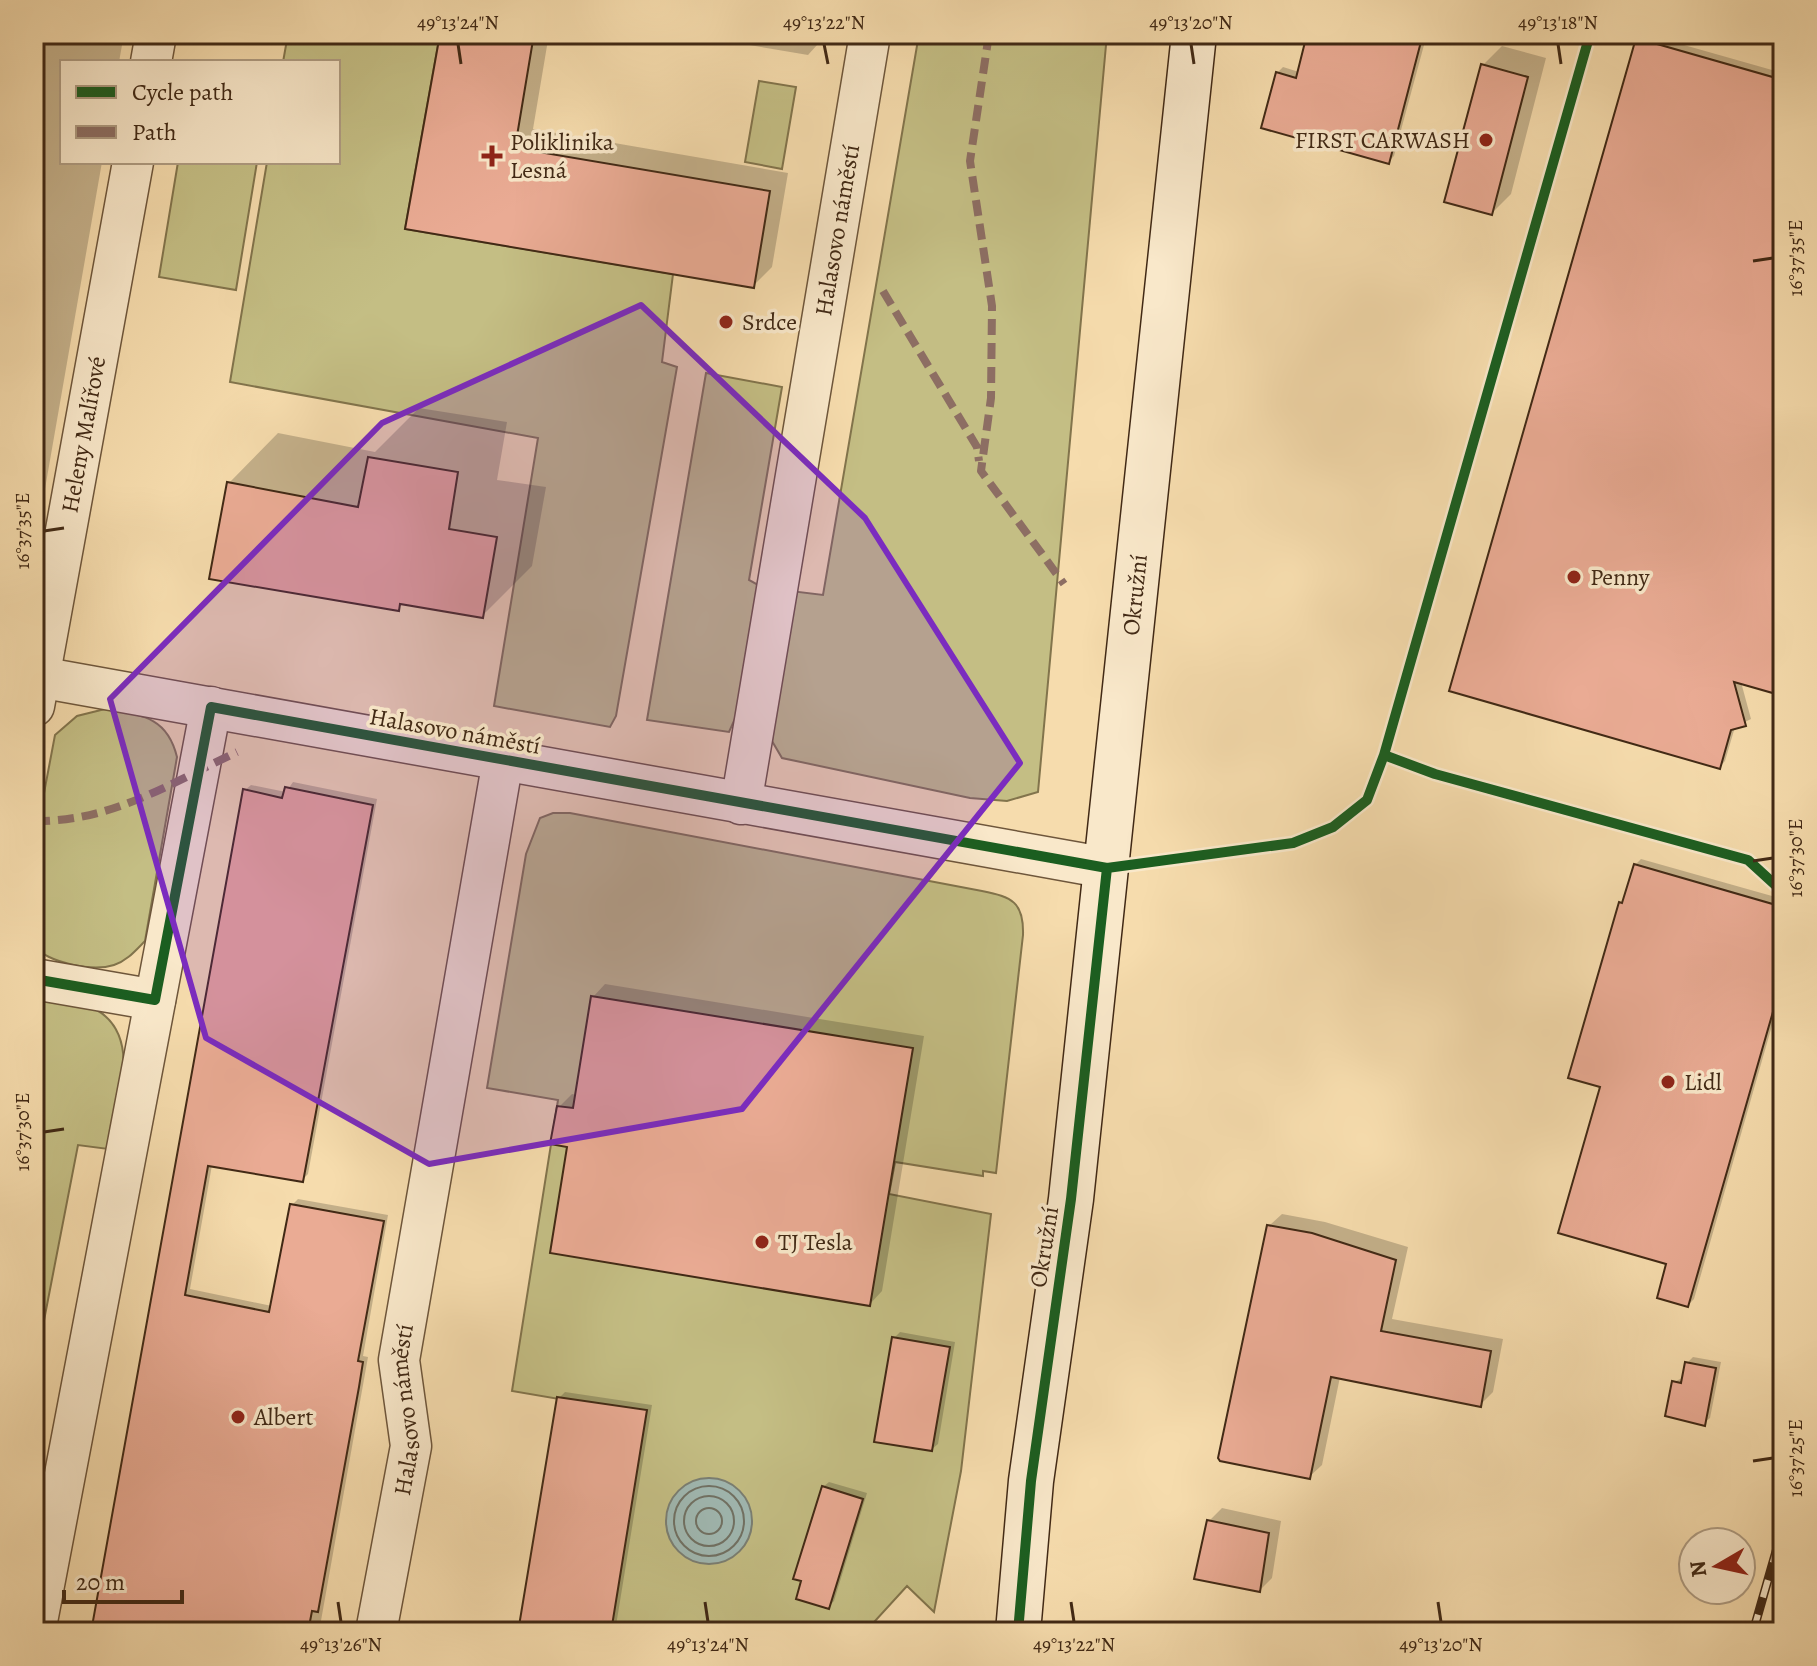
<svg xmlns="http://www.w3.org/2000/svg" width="1817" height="1666" font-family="Alegreya,serif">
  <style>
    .green { fill: #c4be84; stroke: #82744c; stroke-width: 2 }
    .water { fill: #a0b9b3; stroke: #7a7f74; stroke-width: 2 }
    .shadow { fill: #0003 }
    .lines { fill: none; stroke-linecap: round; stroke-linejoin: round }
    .shore { stroke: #707164; stroke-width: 2 }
    .building { fill: #eaab94; stroke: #412915; stroke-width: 2 }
    .street-casing { stroke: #6e563b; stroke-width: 43 }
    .secondary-casing { stroke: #412915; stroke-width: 47 }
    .street { stroke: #f9e8ca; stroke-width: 40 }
    .secondary { stroke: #f9e8ca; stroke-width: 44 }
    .rail-casing { stroke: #412915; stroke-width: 9 }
    .rail { stroke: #f9e8ca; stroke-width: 6; stroke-dasharray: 18; stroke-linecap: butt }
    .quiet { stroke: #8d6e63; stroke-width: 8; stroke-dasharray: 16 8; stroke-linecap: butt }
    .cycleway-casing { stroke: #f9e8ca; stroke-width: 15 }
    .cycleway { stroke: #1b5e20; stroke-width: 10 }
    .marked { fill: #7b2cbf; fill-opacity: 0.2; stroke: #7b2cbf; stroke-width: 6; stroke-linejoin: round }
    .ticks { fill: none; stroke: #412915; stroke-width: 3 }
    .poi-dot { fill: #8f2418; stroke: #f9e8ca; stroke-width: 3 }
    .labels { text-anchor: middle; stroke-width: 7; stroke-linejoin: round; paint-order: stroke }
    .poi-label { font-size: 24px; fill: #412915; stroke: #f9e8ca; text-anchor: start }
    .street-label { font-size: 24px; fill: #412915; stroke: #f9e8ca }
    .neatline { fill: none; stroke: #412915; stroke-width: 3 }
    .ticks-label { font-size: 20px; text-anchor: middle; fill: #412915 }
  </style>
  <rect width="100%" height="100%" fill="#f6dcad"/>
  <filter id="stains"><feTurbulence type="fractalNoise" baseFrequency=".0025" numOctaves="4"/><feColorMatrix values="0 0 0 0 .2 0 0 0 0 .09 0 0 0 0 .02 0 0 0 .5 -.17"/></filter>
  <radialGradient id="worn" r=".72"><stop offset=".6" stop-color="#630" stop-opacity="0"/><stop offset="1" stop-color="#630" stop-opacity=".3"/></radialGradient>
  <path class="green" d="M288,34H440L405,229L673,274L662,362L677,367L616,716L610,727L494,706L538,438L230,382L267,162H338V62H283Z
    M919,34H1107L1038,792L1007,801L970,798L782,758L772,741L791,591L823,595Z
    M759,81L796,87L782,169L745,162Z
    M178,162H257L236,290L159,277Z
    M706,373L782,387L749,580L760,586L738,712L729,732L647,720Z
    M105,709C141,715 167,716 177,757L145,941C136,950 127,961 114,965C92,972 49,963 34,946V846L55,735L77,716Z
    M553,813H570L982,891C1012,897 1024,902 1023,935L996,1173L983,1171V1176L895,1162L889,1194L991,1214L961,1471L934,1612L907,1586L865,1632H581L618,1409L512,1391L558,1100L487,1088L526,854L540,818Z
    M34,993C53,998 78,1000 95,1009C145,1036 116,1107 108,1149L78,1145L34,1372Z"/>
  <path class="water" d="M666 1521a43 43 0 1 1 86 0a43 43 0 1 1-86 0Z"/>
  <path class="shadow" d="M34,34H124L119,62H62V162H102L34,552Z
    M442,34H549L533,129L788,173L772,267L753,286L407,227Z
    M685,34H827L808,55Z
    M1310,34H1427L1394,156L1388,162L1277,73L1283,67L1299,72Z
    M1640,34H1687L1684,45L1783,73V694L1741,682L1751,719L1735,727L1725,761L1720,767L1451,690Z
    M1502,46L1546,58L1511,194L1492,213L1483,65Z
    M419,408L507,422L497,480L546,487L532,566L482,616L404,603L398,608L229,483L278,433L375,452Z
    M293,782L377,799L308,1174L302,1180L212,1165L190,1289L272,1306L292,1205L298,1199L388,1215L363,1356L368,1357L319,1632H93L245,790L251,785L286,792Z
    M1641,859L1783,899V987L1694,1299L1688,1305L1602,1085L1621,903L1626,898L1635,865Z
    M605,984L924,1036L882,1291L870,1304L570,1145L559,1107L572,1094L577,1095L593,997Z
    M1282,1214L1325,1222L1408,1247L1392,1319L1503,1339L1493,1392L1480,1405L1340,1377L1322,1465L1309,1477L1269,1226Z
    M900,1332L955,1342L938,1444L932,1449L894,1338Z
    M1693,1357L1721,1362L1710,1418L1704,1423L1674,1382L1684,1377L1687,1363Z
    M565,1392L652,1405L615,1632H520L559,1398Z
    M829,1482L867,1493L834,1601L829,1606L823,1487Z
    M1222,1508L1281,1521L1272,1578L1260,1590L1209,1521Z"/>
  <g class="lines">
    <path class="shore" d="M674 1521a35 35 0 1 1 70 0a35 35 0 1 1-70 0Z
      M684 1521a25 25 0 1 1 50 0a25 25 0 1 1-50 0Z
      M696 1521a13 13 0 1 1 26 0a13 13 0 1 1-26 0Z"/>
  </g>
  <path class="building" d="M440,34H534L515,148L770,191L754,288L405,229Z
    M1307,34H1423L1389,164L1261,128L1276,72L1296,78Z
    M1636,38L1783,80V696L1734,682L1746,726L1731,730L1720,769L1449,691Z
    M1481,64L1528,77L1492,215L1444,202Z
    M368,457L458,472L449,529L497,537L483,618L400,604L399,611L209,579L227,482L358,507Z
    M285,787L373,805L303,1182L208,1166L185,1295L269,1312L290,1204L384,1221L358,1361L363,1362L359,1387L318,1612L312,1611L308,1632H91L243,789L282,798Z
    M1634,864L1783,907V977L1688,1307L1657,1298L1666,1264L1558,1233L1600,1087L1568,1078L1619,902L1622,903Z
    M591,996L913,1048L870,1306L550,1253L567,1147L550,1144L557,1106L573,1108Z
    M1267,1225L1312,1233L1396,1260L1381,1331L1491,1351L1481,1407L1331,1377L1310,1479L1220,1461L1218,1458Z
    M892,1337L950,1347L932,1451L874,1442Z
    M1685,1362L1716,1368L1705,1426L1665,1416L1672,1381L1681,1383Z
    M557,1397L647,1410L611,1632H518Z
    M822,1486L863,1499L829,1609L796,1599L801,1581L793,1579Z
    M1207,1520L1269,1533L1260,1592L1194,1579Z"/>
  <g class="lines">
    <defs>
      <g id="street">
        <path d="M151,62L156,34"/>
        <path d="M39,677L1107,868"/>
        <path id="s1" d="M34,706L133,162"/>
        <path id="s2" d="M741,804L870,34"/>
        <path d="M34,979L155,1000"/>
        <path d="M35,1632L211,707"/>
        <path id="s3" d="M376,1632L411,1446L399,1360L503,760"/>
      </g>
      <g id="secondary">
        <path id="s4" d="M1018,1632L1031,1481L1071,1199L1194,34"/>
      </g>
    </defs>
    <use href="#street" class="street-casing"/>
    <use href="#secondary" class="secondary-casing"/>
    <use href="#street" class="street"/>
    <use href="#secondary" class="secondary"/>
    <defs>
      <path id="rail" d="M1753,1632L1783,1527
        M1777,1632L1783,1611"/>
    </defs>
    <use href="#rail" class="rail-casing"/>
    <use href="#rail" class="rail"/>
    <path class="quiet" d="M989,34L970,161L992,306L991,398L981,471L1064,584
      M883,291L977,447L979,461
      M34,821C111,822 169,784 237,752"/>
    <defs>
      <path id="cycleway" d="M1384,755L1435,774L1748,860L1783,892
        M34,979L155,1000L211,707L1107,868L1293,843L1333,827L1367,800L1384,755L1590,34
        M1018,1632L1031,1481L1071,1199L1107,868"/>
    </defs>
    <use href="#cycleway" class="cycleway-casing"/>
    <use href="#cycleway" class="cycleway"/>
  </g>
  <path class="marked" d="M641,305L865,518L1020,763L742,1109L429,1164L206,1038L110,699L382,423Z"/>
  <path class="ticks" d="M458,44L461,64M824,44L828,64M1191,44L1194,64M1558,44L1561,64M1753,261L1773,258M44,531L64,528M1753,861L1773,858M44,1132L64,1129M1753,1461L1773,1458M338,1602L341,1622M705,1602L708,1622M1071,1602L1074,1622M1438,1602L1441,1622"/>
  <g class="poi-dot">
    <circle cx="1486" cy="140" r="8"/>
    <path d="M488 144h8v8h8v8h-8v8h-8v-8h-8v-8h8z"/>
    <circle cx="726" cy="322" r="8"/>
    <circle cx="1574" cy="577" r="8"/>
    <circle cx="1668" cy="1082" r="8"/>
    <circle cx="762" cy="1242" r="8"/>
    <circle cx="238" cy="1417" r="8"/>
  </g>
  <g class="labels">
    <g class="poi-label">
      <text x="1470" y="148" text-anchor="end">FIRST CARWASH</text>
      <text x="510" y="150">Poliklinika<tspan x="510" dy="28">Lesná</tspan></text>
      <text x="742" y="330">Srdce</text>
      <text x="1590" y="585">Penny</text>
      <text x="1684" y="1090">Lidl</text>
      <text x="778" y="1250">TJ Tesla</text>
      <text x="254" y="1425">Albert</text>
    </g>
    <g class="street-label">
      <text dy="8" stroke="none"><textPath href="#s2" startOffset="582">Halasovo náměstí</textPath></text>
      <text dy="8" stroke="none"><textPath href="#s1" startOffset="276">Heleny Malířové</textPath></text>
      <text dy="8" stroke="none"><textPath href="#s4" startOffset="1044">Okružní</textPath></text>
      <text transform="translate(455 731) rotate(10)" y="8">Halasovo náměstí</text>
      <text transform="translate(1044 1247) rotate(-81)" y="8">Okružní</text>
      <text dy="8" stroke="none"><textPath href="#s3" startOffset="226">Halasovo náměstí</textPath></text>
    </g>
  </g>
  <rect width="1817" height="1666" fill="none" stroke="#f6dcad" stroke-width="88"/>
  <rect x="60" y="60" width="280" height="104" fill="#f9e8ca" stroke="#af9c82" stroke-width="2"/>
  <rect x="76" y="86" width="40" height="12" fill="#1b5e20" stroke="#af9c82" stroke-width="2"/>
  <text x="132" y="100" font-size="24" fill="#412915">Cycle path</text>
  <rect x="76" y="126" width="40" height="12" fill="#8d6e63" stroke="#af9c82" stroke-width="2"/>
  <text x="132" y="140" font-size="24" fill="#412915">Path</text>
  <g transform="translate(1717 1566) rotate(261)"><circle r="38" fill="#f9e8ca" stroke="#af9c82" stroke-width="2"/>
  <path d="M0-6L14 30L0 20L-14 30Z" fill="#8f2418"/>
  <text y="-12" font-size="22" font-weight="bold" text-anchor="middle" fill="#412915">N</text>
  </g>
  <path d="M64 1590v12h118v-12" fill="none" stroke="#412915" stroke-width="4"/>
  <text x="76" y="1590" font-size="24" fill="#412915" stroke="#f9e8ca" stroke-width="6" paint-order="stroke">20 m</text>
  <rect x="44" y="44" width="1729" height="1578" class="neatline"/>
  <g class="ticks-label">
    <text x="458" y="29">49°13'24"N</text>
    <text x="824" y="29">49°13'22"N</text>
    <text x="1191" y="29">49°13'20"N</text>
    <text x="1558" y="29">49°13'18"N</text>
    <text transform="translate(1795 258) rotate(-90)" y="7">16°37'35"E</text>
    <text transform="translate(22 531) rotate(-90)" y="7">16°37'35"E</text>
    <text transform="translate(1795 858) rotate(-90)" y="7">16°37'30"E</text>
    <text transform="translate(22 1132) rotate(-90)" y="7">16°37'30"E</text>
    <text transform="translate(1795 1458) rotate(-90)" y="7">16°37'25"E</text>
    <text x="341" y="1651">49°13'26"N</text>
    <text x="708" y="1651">49°13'24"N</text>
    <text x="1074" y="1651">49°13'22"N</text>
    <text x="1441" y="1651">49°13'20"N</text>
  </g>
  <rect width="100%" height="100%" filter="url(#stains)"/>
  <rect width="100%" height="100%" fill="url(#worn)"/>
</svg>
